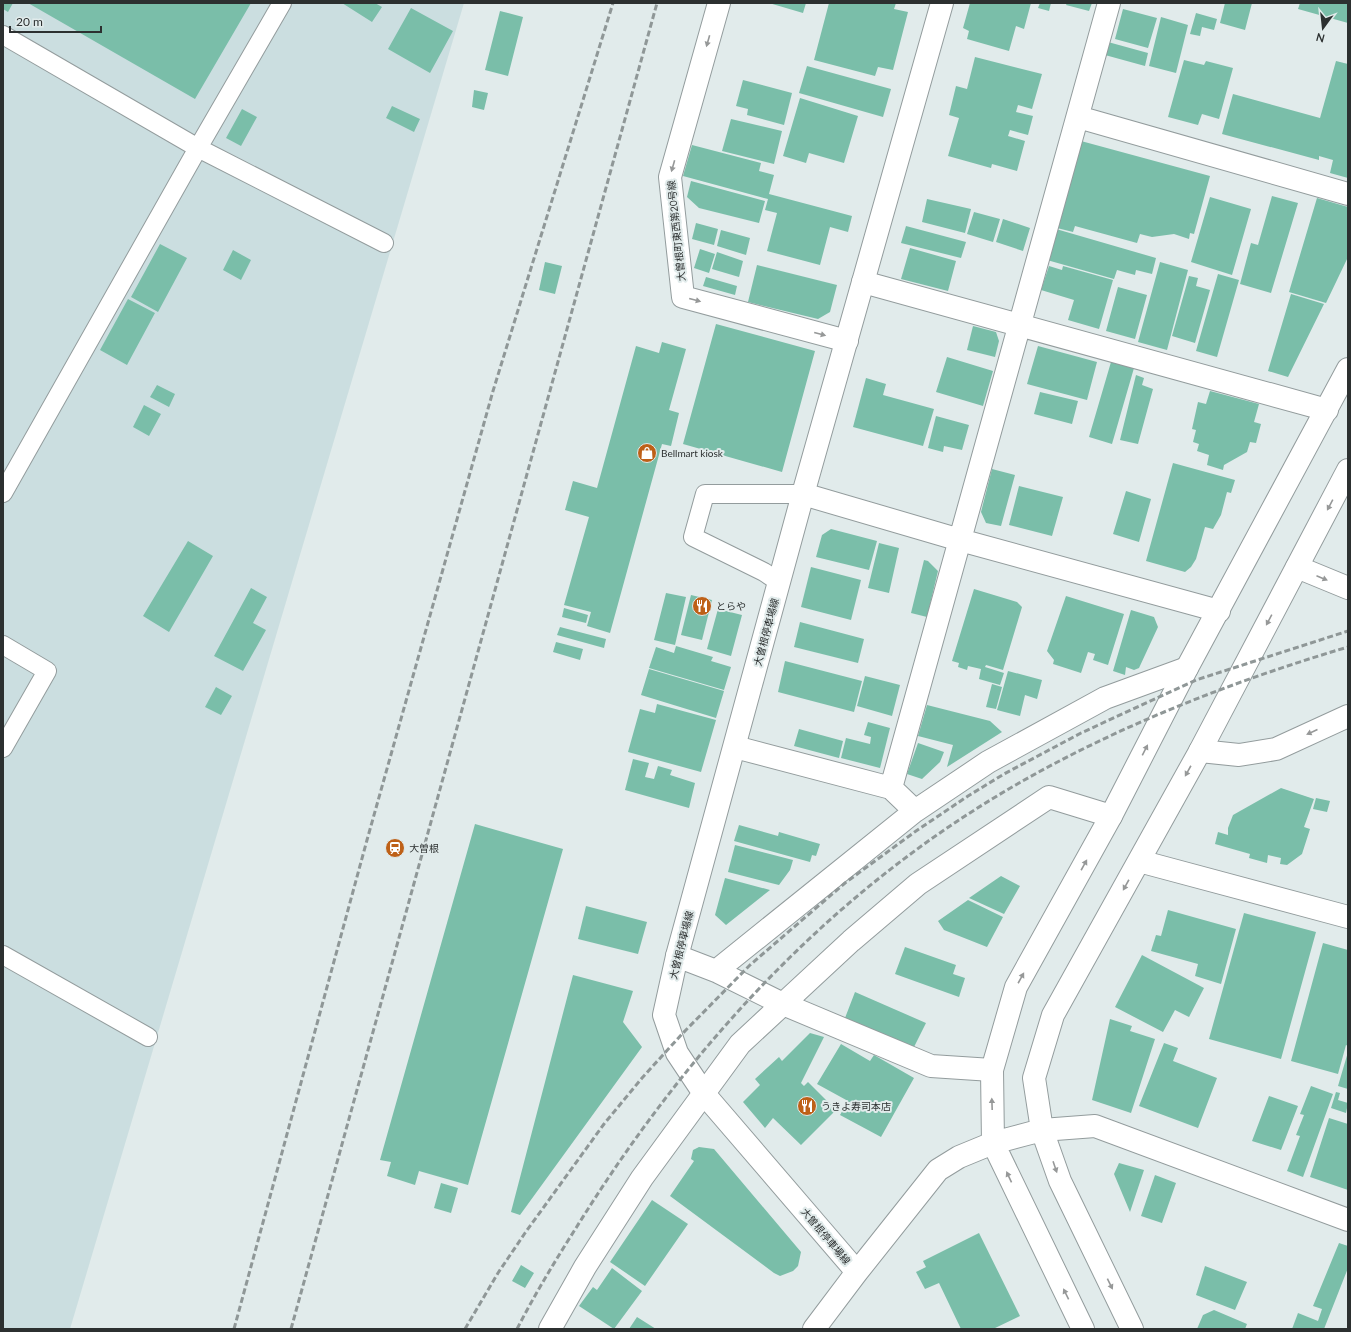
<svg xmlns="http://www.w3.org/2000/svg" width="1351" height="1332" font-family="Lato,'Noto Sans JP',sans-serif">
  <style>
    .built { fill: #cbdee0 }
    .building { fill: #7abea9 }
    .lines { fill: none; stroke-linecap: round; stroke-linejoin: round }
    .lane-casing { stroke: #939c9d; stroke-width: 20 }
    .street-casing { stroke: #939c9d; stroke-width: 24 }
    .secondary-casing { stroke: #939c9d; stroke-width: 24 }
    .lane { stroke: #fff; stroke-width: 18 }
    .street { stroke: #fff; stroke-width: 22 }
    .secondary { stroke: #fff; stroke-width: 22 }
    .rail { stroke: #8f9797; stroke-width: 3; stroke-dasharray: 6 3; stroke-linecap: butt }
    .oneway { fill: #969898 }
    .labels { text-anchor: middle; stroke-width: 4; stroke-linejoin: round; paint-order: stroke }
    .street-label { font-size: 10px; fill: #2c3030; stroke: #e1ebeb }
    .poi-label { font-size: 10px; fill: #2c3030; stroke: #e1ebeb; text-anchor: start }
  </style>
  <rect width="100%" height="100%" fill="#e1ebeb"/>
  <path class="built" d="M3,3H464L70,1329H3Z"/>
  <path class="building" d="M3,3H13L8,12L3,9Z
    M28,3H251L195,99Z
    M342,3H375L382,7L372,22Z
    M769,3H806L803,13Z
    M829,3H896L894,9L908,12L893,70L878,67L875,76L814,60Z
    M970,3H1031L1024,29L1016,26L1009,51L967,39L969,31L963,28Z
    M1040,3H1051L1049,11L1038,8Z
    M1067,3H1092L1089,11L1066,5Z
    M1225,3H1252L1245,30L1220,23Z
    M1300,3H1348V23L1298,9Z
    M411,8L453,31L430,73L388,49Z
    M1123,9L1157,18L1148,48L1115,39Z
    M500,11L523,17L508,76L485,70Z
    M1196,13L1217,19L1214,30L1202,27L1200,36L1190,34Z
    M1161,17L1188,25L1176,73L1149,66Z
    M1108,42L1148,53L1145,66L1105,55Z
    M975,57L1042,74L1032,109L1018,105L1016,112L1033,116L1028,135L1010,130L1008,136L1025,141L1017,171L992,164L991,168L948,156L959,118L949,115L956,86L967,89Z
    M1184,60L1204,65L1206,61L1233,68L1219,119L1202,114L1198,125L1168,117Z
    M1336,61L1348,64V178L1330,173L1333,160L1319,156V160L1222,134L1233,94L1320,118Z
    M807,66L891,89L883,117L799,93Z
    M743,80L792,93L784,125L747,115L748,109L736,106Z
    M474,90L488,93L484,110L472,107Z
    M800,98L858,116L844,163L809,153L806,163L783,156Z
    M392,106L420,119L414,132L386,118Z
    M242,109L257,117L241,146L226,138Z
    M731,119L782,131L774,164L722,151Z
    M1081,141L1210,176L1194,234L1190,233L1189,239L1174,234L1152,237L1140,234L1137,243L1075,226L1073,232L1057,228Z
    M692,145L761,163L759,171L774,175L769,194L852,216L848,232L830,227L820,265L767,251L777,213L765,210L768,199L683,176Z
    M691,181L765,201L759,223L699,208L687,197Z
    M1272,196L1298,203L1271,293L1240,284L1251,243L1258,245Z
    M1210,197L1251,209L1232,275L1191,262Z
    M1317,198L1348,207V257L1326,303L1289,292Z
    M927,199L971,209L965,233L922,222Z
    M974,212L1000,219L993,242L967,234Z
    M1003,219L1030,228L1023,251L996,242Z
    M696,223L718,229L714,245L692,239Z
    M906,226L966,242L961,258L901,243Z
    M1056,229L1156,258L1152,274L1136,270L1135,275L1117,270L1114,279L1047,260Z
    M721,230L750,238L746,255L717,246Z
    M160,244L187,258L158,312L131,297Z
    M910,248L956,261L948,291L901,279Z
    M700,249L715,254L709,273L694,268Z
    M233,250L251,260L241,280L223,270Z
    M717,252L743,261L739,277L712,269Z
    M545,262L562,266L555,294L539,290Z
    M1160,262L1188,270L1167,350L1138,342Z
    M757,265L837,285L830,312L818,319L748,302Z
    M1049,266L1062,270L1063,266L1113,280L1099,329L1068,320L1074,300L1041,290Z
    M1218,274L1239,280L1217,357L1196,351Z
    M1189,276L1198,278L1196,286L1210,290L1195,343L1172,336Z
    M706,277L737,286L735,295L703,286Z
    M1118,287L1147,295L1135,339L1106,331Z
    M1291,294L1324,304L1288,377L1268,371Z
    M128,299L155,313L127,365L100,350Z
    M716,324L815,351L782,472L683,444Z
    M973,326L996,332L999,341L995,357L967,350Z
    M662,342L686,349L669,410L679,413L671,446L662,444L610,633L587,626L591,612L564,605L589,517L565,510L573,481L597,488L636,346L659,353Z
    M1038,346L1097,362L1087,400L1027,384Z
    M947,357L993,371L983,406L936,392Z
    M1111,362L1134,368L1112,444L1089,437Z
    M1136,375L1144,378L1142,385L1153,389L1138,444L1120,440Z
    M866,378L886,384L883,395L934,409L923,446L853,427Z
    M157,385L175,394L169,407L150,397Z
    M1210,391L1259,404L1254,422L1261,424L1256,443L1250,442L1247,452L1224,465L1223,470L1207,465L1209,455L1197,451L1199,444L1193,442L1196,430L1192,429L1198,402L1206,404Z
    M1040,392L1078,401L1072,424L1034,414Z
    M144,405L161,414L149,436L133,427Z
    M936,416L969,425L962,450L944,446L943,452L928,448Z
    M1173,463L1235,480L1231,493L1227,492L1221,515L1213,529L1205,527L1196,559L1191,567L1185,572L1146,561Z
    M992,469L1015,475L1001,526L986,523L981,512Z
    M1019,486L1063,497L1052,536L1009,525Z
    M1126,491L1151,499L1139,542L1113,534Z
    M831,529L877,541L869,570L816,557L822,535Z
    M188,541L213,556L169,632L143,616Z
    M879,543L899,548L889,593L868,588Z
    M924,560L928,561L938,571L927,617L911,613Z
    M811,567L861,580L851,620L801,607Z
    M251,588L267,597L253,623L266,630L243,671L214,656Z
    M974,589L1017,602L1022,607L1003,670L986,665L985,667L1004,673L1000,685L979,679L981,669L968,666L967,670L958,667L959,663L952,661Z
    M666,593L686,597L675,645L654,640Z
    M691,595L712,600L702,640L681,635Z
    M1066,596L1124,614L1108,665L1093,660L1095,654L1088,652L1081,673L1053,664L1054,660L1047,651Z
    M564,608L588,615L586,623L562,617Z
    M718,609L742,615L731,656L707,649Z
    M1131,610L1154,617L1158,627L1139,668L1134,670L1126,667L1125,675L1113,671Z
    M800,622L864,639L858,663L794,647Z
    M560,627L606,639L604,648L557,635Z
    M556,642L583,649L580,660L553,652Z
    M676,646L713,657L711,661L731,667L724,690L649,668L656,647L674,653Z
    M785,661L862,681L854,712L778,692Z
    M649,669L724,691L716,718L641,695Z
    M1008,671L1042,680L1037,699L1025,695L1020,716L997,710Z
    M865,676L900,685L892,716L857,706Z
    M992,684L1002,687L996,709L986,707Z
    M216,687L232,696L221,715L205,707Z
    M657,704L716,720L701,772L628,752L640,709L655,713Z
    M927,705L990,721L1002,732L947,767L953,745L918,736Z
    M868,722L890,728L880,768L841,758L846,738L870,744L871,737L864,735Z
    M799,729L843,741L839,758L794,746Z
    M918,743L944,752L940,762L922,779L907,774Z
    M633,759L649,763L645,777L654,779L658,766L672,770L670,775L695,783L689,808L625,790Z
    M1281,788L1314,799L1304,827L1310,829L1302,854L1287,865L1280,864L1281,858L1268,855L1267,863L1249,858L1250,854L1215,844L1218,832L1228,835V828L1233,815Z
    M1316,798L1330,801L1327,812L1313,809Z
    M475,824L563,849L468,1185L419,1171L415,1185L387,1176L391,1162L380,1160Z
    M739,825L778,836L779,832L820,844L816,856L812,855L810,862L734,841Z
    M735,845L793,860L790,870L779,885L728,872Z
    M1001,876L1020,886L1004,914L969,898Z
    M725,878L770,890L726,925L715,915Z
    M968,900L1003,917L987,947L944,930L938,921Z
    M586,906L647,922L638,954L578,939Z
    M1168,910L1236,929L1221,984L1195,976L1198,964L1151,951L1156,935L1161,936Z
    M1244,913L1316,932L1281,1059L1209,1039Z
    M1323,943L1348,950V1046L1346,1045L1338,1074L1291,1061Z
    M905,947L956,965L953,974L965,978L959,997L895,974Z
    M1142,955L1204,988L1189,1017L1175,1010L1163,1032L1115,1007Z
    M573,975L633,991L623,1022L642,1047L520,1215L511,1212Z
    M855,992L926,1023L914,1047L845,1018Z
    M1110,1019L1132,1026L1130,1031L1155,1039L1131,1113L1092,1100Z
    M810,1033L824,1037L801,1083L804,1086L808,1082L836,1110L801,1145L773,1118L765,1128L743,1102L760,1085L755,1079L779,1057L782,1061Z
    M1164,1043L1178,1048L1173,1061L1217,1078L1198,1128L1139,1106Z
    M841,1044L870,1061L874,1055L914,1078L881,1137L840,1115L848,1101L817,1084Z
    M1348,1052V1089L1338,1086Z
    M1311,1086L1333,1094L1303,1177L1287,1171L1300,1136L1296,1135L1304,1115L1300,1114Z
    M1336,1092L1340,1093L1338,1100L1348,1103L1346,1113L1331,1108Z
    M1269,1096L1298,1106L1281,1150L1252,1141Z
    M1329,1118L1348,1124V1190L1310,1177Z
    M699,1147L714,1149L801,1252L798,1266L793,1271L780,1276L774,1273L670,1196L694,1161L691,1159L693,1150Z
    M1119,1163L1144,1170L1130,1212L1114,1174Z
    M1155,1175L1176,1183L1162,1223L1141,1216Z
    M441,1183L458,1188L451,1213L434,1208Z
    M652,1200L688,1224L645,1286L610,1262Z
    M979,1233L1020,1316L993,1329H961L939,1283L925,1289L916,1272L926,1267L923,1261Z
    M1339,1243L1348,1246V1268L1324,1329H1292L1298,1313L1318,1321L1322,1309L1313,1306Z
    M521,1265L534,1273L525,1288L512,1281Z
    M1205,1266L1247,1282L1235,1310L1196,1295Z
    M612,1268L642,1291L614,1329L579,1306L593,1287L597,1290Z
    M1214,1310L1247,1324L1245,1329H1197L1203,1315Z
    M637,1317L656,1329H629Z"/>
  <g class="lines">
    <defs>
      <path id="lane" d="M3,35L198,148L282,3
        M3,493L198,148L384,243
        M779,582L764,572L693,537L705,494H803
        M3,645L47,671L3,748
        M3,955L148,1037"/>
      <path id="street" d="M719,3L670,177L683,297L847,341
        M1078,117L1348,194
        M863,282L1327,410
        M803,494L960,540L1219,611
        M1297,567L1348,588
        M735,747L891,788
        M1200,751L1239,755L1276,749L1348,716
        M915,811L891,788L1109,3
        M677,956L716,971L783,1004L931,1066L992,1070
        M716,971L915,811L988,762L1105,698L1187,668
        M1042,1130L1095,1126L1348,1220
        M550,1329L585,1267L642,1178L740,1044L851,941L918,884L1049,797L1111,816"/>
      <path id="secondary" d="M1139,861L1348,917
        M857,1272L705,1095L677,1053L664,1015L677,956L803,494L942,3
        M814,1329L857,1272L938,1170L959,1157L993,1143L1042,1130
        M1083,1329L993,1143L992,1070L1016,987L1111,816L1187,668L1348,369
        M1132,1329L1060,1181L1042,1130L1034,1078L1053,1015L1200,751L1348,470"/>
    </defs>
    <use href="#lane" class="lane-casing"/>
    <use href="#street" class="street-casing"/>
    <use href="#secondary" class="secondary-casing"/>
    <use href="#lane" class="lane"/>
    <use href="#street" class="street"/>
    <use href="#secondary" class="secondary"/>
    <path class="rail" d="M234,1329L367,840L493,391L613,3
      M291,1329L657,3
      M465,1329L498,1273L525,1233L604,1124L642,1078L682,1034L750,965L845,883L916,831L968,796L1004,774L1081,733L1196,680L1348,631
      M517,1329C535,1294 555,1261 576,1228C674,1070 798,928 953,824C1072,744 1210,688 1348,647"/>
  </g>
  <defs><path id="oneway-solid" d="M-6-.8H1V-3.2L6.5 0L1 3.2V.8H-6Z"/></defs>
  <g class="oneway">
    <use href="#oneway-solid" transform="translate(708 41) rotate(106)"/>
    <use href="#oneway-solid" transform="translate(673 166) rotate(106)"/>
    <use href="#oneway-solid" transform="translate(695 300) rotate(15)"/>
    <use href="#oneway-solid" transform="translate(820 334) rotate(15)"/>
    <use href="#oneway-solid" transform="translate(1330 505) rotate(118)"/>
    <use href="#oneway-solid" transform="translate(1322 578) rotate(23)"/>
    <use href="#oneway-solid" transform="translate(1269 620) rotate(118)"/>
    <use href="#oneway-solid" transform="translate(1312 732) rotate(156)"/>
    <use href="#oneway-solid" transform="translate(1145 750) rotate(-63)"/>
    <use href="#oneway-solid" transform="translate(1188 771) rotate(119)"/>
    <use href="#oneway-solid" transform="translate(1084 865) rotate(-61)"/>
    <use href="#oneway-solid" transform="translate(1126 885) rotate(119)"/>
    <use href="#oneway-solid" transform="translate(1021 978) rotate(-61)"/>
    <use href="#oneway-solid" transform="translate(992 1104) rotate(-92)"/>
    <use href="#oneway-solid" transform="translate(1055 1167) rotate(71)"/>
    <use href="#oneway-solid" transform="translate(1009 1177) rotate(-115)"/>
    <use href="#oneway-solid" transform="translate(1110 1284) rotate(64)"/>
    <use href="#oneway-solid" transform="translate(1066 1294) rotate(-116)"/>
  </g>
  <defs>
    <symbol id="shop-disc" viewBox="-11 -11 22 22"><circle r="9.5" fill="#be6017" stroke="#e1ebeb"/><path d="M-5-2.5h2.3a2.7 3.5 0 0 1 5.4 0H5L5.5 6h-11ZM-1.5-2.5h3a1.5 2.3 0 0 0-3 0Z" fill="#fff"/></symbol>
    <symbol id="restaurant-disc" viewBox="-11 -11 22 22"><circle r="9.5" fill="#be6017" stroke="#e1ebeb"/><path d="M-5-6h1v4h1v-4h1v4h1v-4h1v5L-1.5 .5V6h-2V.5L-5-1ZM5-6V6H3V1.5H1.5Q1.5-4 5-6Z" fill="#fff"/></symbol>
    <symbol id="station-disc" viewBox="-11 -11 22 22"><circle r="9.5" fill="#be6017" stroke="#e1ebeb"/><path d="M-3-6H3Q5-6 5-4V2Q5 4 3 4L4.5 6H3L1.5 4h-3L-3 6H-4.5L-3 4Q-5 4-5 2V-4Q-5-6-3-6ZM-3.5-4v3h7v-3ZM-3.5 1v1.5H-2V1ZM2 1v1.5H3.5V1Z" fill="#fff"/></symbol>
  </defs>
  <g fill-rule="evenodd">
    <use href="#shop-disc" x="636" y="442" width="22" height="22"/>
    <use href="#restaurant-disc" x="691" y="595" width="22" height="22"/>
    <use href="#station-disc" x="384" y="837" width="22" height="22"/>
    <use href="#restaurant-disc" x="796" y="1095" width="22" height="22"/>
  </g>
  <g class="labels">
    <g class="street-label">
      <text transform="translate(676 231) rotate(-96)" y="4">大曽根町東西第20号線</text>
      <text transform="translate(766 632) rotate(-75)" y="4">大曽根停車場線</text>
      <text transform="translate(681 945) rotate(-76)" y="4">大曽根停車場線</text>
      <text transform="translate(826 1236) rotate(50)" y="4">大曽根停車場線</text>
    </g>
    <g class="poi-label">
      <text x="661" y="457">Bellmart kiosk</text>
      <text x="716" y="610">とらや</text>
      <text x="409" y="852">大曽根</text>
      <text x="821" y="1110">うきよ寿司本店</text>
    </g>
  </g>
  <rect width="1351" height="1332" fill="none" stroke="#2c3030" stroke-width="8"/>
  <g transform="translate(1323 28) rotate(195)" stroke="#e1ebeb" stroke-width="3" paint-order="stroke">
  <path d="M0-3L7 15L0 10L-7 15Z" fill="#2c3030"/>
  <text y="-6" font-size="11" font-weight="bold" text-anchor="middle" fill="#2c3030">N</text>
  </g>
  <path d="M10 26v6h91v-6" fill="none" stroke="#2c3030" stroke-width="2"/>
  <text x="16" y="26" font-size="12" fill="#2c3030" stroke="#e1ebeb" stroke-width="3" paint-order="stroke">20 m</text>
</svg>
